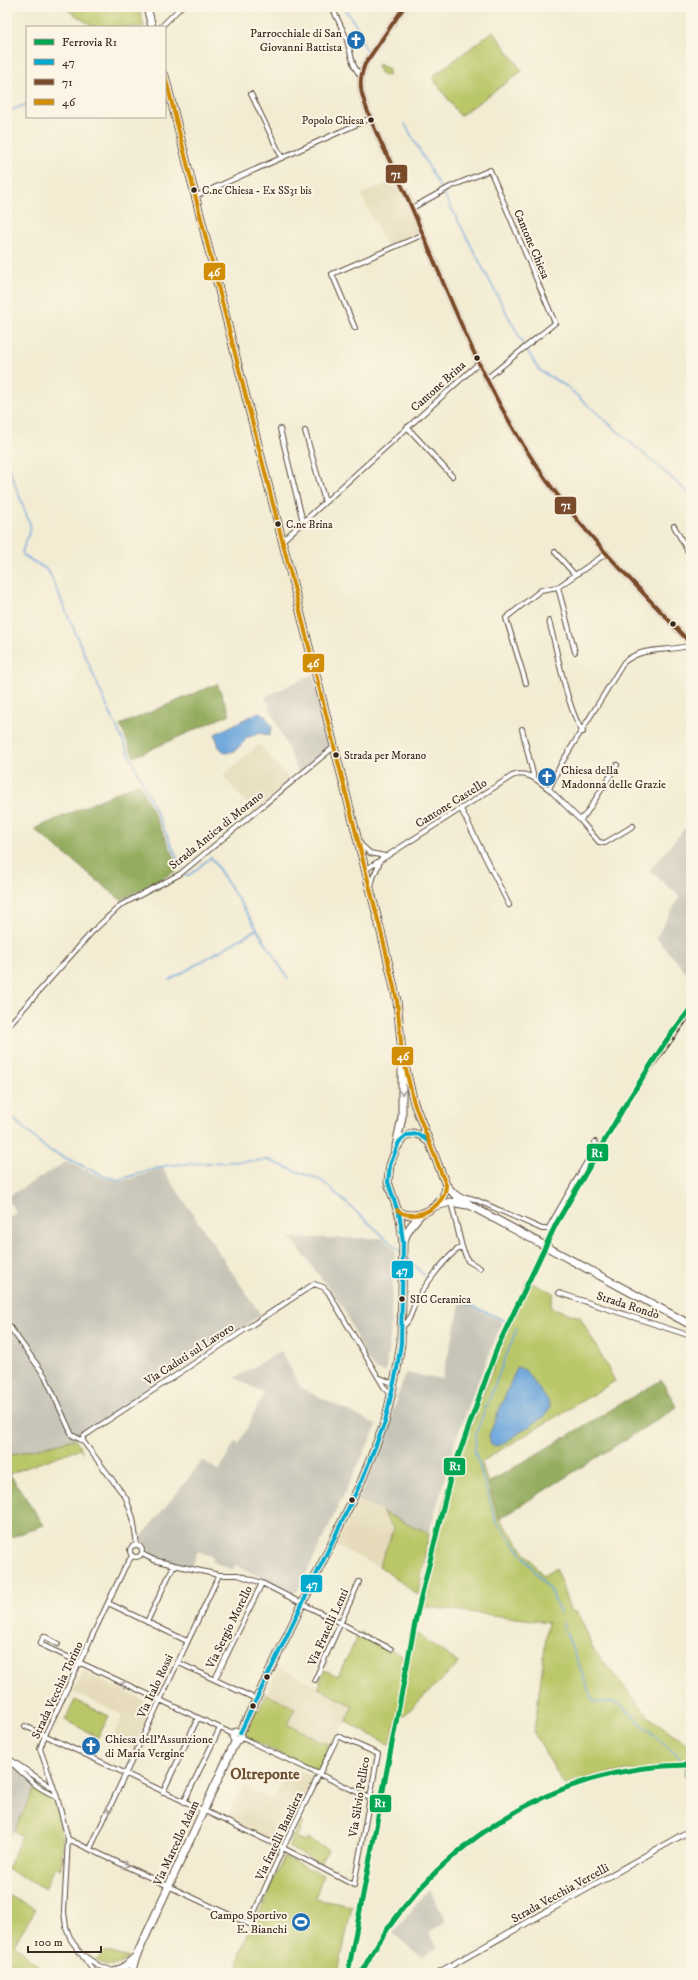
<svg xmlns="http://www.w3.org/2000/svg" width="698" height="1980" font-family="'IM FELL DW Pica',serif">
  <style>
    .built { fill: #e5dbba }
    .industrial { fill: #c7c5b8 }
    .green { fill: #bac769; stroke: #7a7844 }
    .forest { fill: #93ac5d; stroke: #676b3e }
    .water { fill: #6ba5db; stroke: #53687c }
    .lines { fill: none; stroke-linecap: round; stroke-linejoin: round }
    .stream { stroke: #6ba5db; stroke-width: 1.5 }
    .minor-casing { stroke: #574739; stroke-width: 6 }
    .tertiary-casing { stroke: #574739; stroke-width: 7 }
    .primary-casing { stroke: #574739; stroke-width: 9 }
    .minor { stroke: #fff; stroke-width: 4 }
    .tertiary { stroke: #fff; stroke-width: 5 }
    .primary { stroke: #fff; stroke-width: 7 }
    .rail-casing { stroke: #3b2a1e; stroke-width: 3 }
    .rail { stroke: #fcf5e5; stroke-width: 1.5; stroke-dasharray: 4.5; stroke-linecap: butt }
    .bus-1-casing { stroke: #fcf5e5; stroke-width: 7 }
    .bus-2-casing { stroke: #fcf5e5; stroke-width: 7 }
    .bus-3-casing { stroke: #fcf5e5; stroke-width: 7 }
    .bus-1 { stroke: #00a9ce; stroke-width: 4 }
    .bus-2 { stroke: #7a4b2a; stroke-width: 4 }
    .bus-3 { stroke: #d18d06; stroke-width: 4 }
    .rail-1-casing { stroke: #fcf5e5; stroke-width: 8 }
    .rail-1 { stroke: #00a651; stroke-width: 5 }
    .oneway { stroke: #a79f9a }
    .bus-dot { fill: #3b2a1e; stroke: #fcf5e5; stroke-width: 1.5 }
    .labels { text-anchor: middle; stroke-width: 4; stroke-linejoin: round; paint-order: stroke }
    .bus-label { font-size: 11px; fill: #3b2a1e; stroke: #fcf5e5; text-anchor: start }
    .poi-label { font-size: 12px; fill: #3b2a1e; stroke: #fcf5e5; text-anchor: end }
    .street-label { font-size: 12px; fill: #3b2a1e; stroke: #fcf5e5 }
    .district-label { font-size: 16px; font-weight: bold; fill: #705134; stroke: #fcf5e5 }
    .line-badge { stroke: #fcf5e5; stroke-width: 1.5 }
    .badge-label { font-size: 11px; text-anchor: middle; font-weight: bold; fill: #fff }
  </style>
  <rect width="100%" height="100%" fill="#fcf5e5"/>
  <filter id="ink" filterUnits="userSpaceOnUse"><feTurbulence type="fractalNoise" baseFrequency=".025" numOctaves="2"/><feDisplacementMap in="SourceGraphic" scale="8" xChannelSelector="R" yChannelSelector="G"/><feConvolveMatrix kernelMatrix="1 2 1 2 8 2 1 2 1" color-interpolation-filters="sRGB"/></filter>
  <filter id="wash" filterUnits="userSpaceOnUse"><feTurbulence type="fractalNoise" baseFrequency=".012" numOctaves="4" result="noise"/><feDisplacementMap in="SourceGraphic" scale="16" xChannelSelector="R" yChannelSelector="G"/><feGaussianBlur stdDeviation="0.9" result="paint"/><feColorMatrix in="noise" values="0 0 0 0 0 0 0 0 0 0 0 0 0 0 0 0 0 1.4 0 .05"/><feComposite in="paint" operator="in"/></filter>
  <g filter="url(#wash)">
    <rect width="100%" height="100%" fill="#f3ecd3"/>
    <path class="built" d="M394,180L417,233L387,248L361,195Z
      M259,744L290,780L254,812L223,776Z
      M358,1500L382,1512L394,1529L379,1567L336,1546Z
      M279,1667L353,1706L339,1735L336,1733L330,1746L287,1724L288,1704L266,1694Z
      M83,1671L153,1705L133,1748L112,1737L123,1715L73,1692Z
      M292,1767L313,1778L280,1845L227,1819L242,1785L273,1801L284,1778L287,1779Z"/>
    <path class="industrial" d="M313,674L331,745L299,774L265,697Z
      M691,821V978L656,938L680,896L649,871Z
      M66,1162L107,1179L121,1181L134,1178L162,1168L261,1315L75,1439L7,1456V1218L16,1213L7,1197Z
      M291,1238H383L395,1250L389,1354L387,1357L386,1372L376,1370L365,1357L344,1309Z
      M461,1302L502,1322L456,1439L429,1533L358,1500L380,1452L405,1373L442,1379Z
      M281,1351L301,1388L377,1425L297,1593L235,1565L233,1570L211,1561L213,1557L198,1551L192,1565L158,1560L146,1547L141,1537L203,1460L219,1471L235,1442L239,1444L264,1393L235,1378Z
      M7,1758L36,1786L7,1845Z
      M429,1889L446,1921L429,1932L438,1948L421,1957L393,1933Z"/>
    <path class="green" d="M63,7H139L144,27H94Z
      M493,31L522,71L460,116L432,77Z
      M378,64L389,69V75H382L377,67Z
      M527,1281L554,1293L550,1307L580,1317L615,1381L481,1462L499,1518L543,1576L556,1568L570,1610L579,1614L593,1649L648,1716L691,1747V1777H685V1764L597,1775L564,1785L534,1733L548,1622L420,1606L450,1479Z
      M75,1439L83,1452L79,1449L75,1450L9,1474L7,1470V1456Z
      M382,1512L429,1533L418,1595L379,1566L394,1529Z
      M411,1630L459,1663L396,1723L390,1745L346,1722L353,1706L318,1688L324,1670L338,1676L360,1632L406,1658Z
      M266,1694L295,1708L287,1724L330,1746L317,1772L245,1736L256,1709L259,1710Z
      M75,1700L109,1716L98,1737L65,1720Z
      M36,1786L55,1799L63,1840L61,1869L55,1867L45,1889L7,1869L22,1836L14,1831Z
      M300,1821L303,1823L296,1838L306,1842L308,1839L328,1850L321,1864L288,1847Z
      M284,1857L323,1875L315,1899L352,1906L338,1973H240L242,1966L238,1965C241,1943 251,1930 260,1911C269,1894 276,1875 284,1857Z
      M7,1895L36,1909L14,1944L45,1973H7Z
      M105,1951L129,1958C117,1967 108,1968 96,1960Z"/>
    <path class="forest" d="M217,684L230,714L134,757L120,725Z
      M139,783L178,865L176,871L121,900L34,829Z
      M661,1380L677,1407L499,1519L488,1483Z
      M7,1470L44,1525L7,1539Z"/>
    <path class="water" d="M259,712L266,717L272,727L269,736L261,733L248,737L235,751L225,753L219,747L215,734Z
      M517,1367L525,1370L548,1401L550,1407L545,1416L501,1445L495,1446L490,1443L489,1435Z"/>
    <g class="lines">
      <path class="stream" d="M344,7L357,27L366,51
        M7,112L27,104
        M405,124L446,198L524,346
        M526,349L539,370L566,386L691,495
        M7,463L31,527L22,552L24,556L46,569L50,574L106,704L182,868
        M257,929L288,979
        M170,980L257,929L211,857L191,874L185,876
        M7,1113L48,1150L107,1177L118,1180L168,1165L268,1160L322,1181L400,1251
        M405,1256L427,1278
        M450,1300L463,1302L503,1320
        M517,1328L476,1433L475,1452L496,1521L552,1593L560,1613
        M562,1622L593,1701C602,1704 610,1700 619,1704L684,1762
        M686,1771V1775H691"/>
    </g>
  </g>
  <g filter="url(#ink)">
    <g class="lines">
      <defs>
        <path id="minor" d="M332,7L346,37L354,66L361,77
          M161,27L181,7
          M251,94L282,158
          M196,196L371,118
          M412,208L450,187L490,170L555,323L486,379
          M355,328L332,274L422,235
          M407,427L452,476
          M280,429L303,522
          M305,431L325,502
          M674,526L691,557
          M282,541L479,363
          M555,552L575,575
          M549,621C557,649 567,710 583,732
          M575,652L558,587L607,553
          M526,683L506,618L541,590L558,587
          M522,729L534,778
          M549,789L580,820L599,842L605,843L633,826
          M461,809L509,905
          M580,820L586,814L617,765
          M360,844L370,853L385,856
          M365,870L512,776C527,770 538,781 549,789L561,764L624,662C645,645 667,653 691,645
          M371,887L373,878L381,859
          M7,1027L93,931L121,905L180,874L335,746
          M460,1199L466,1197L474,1199L542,1229H548L596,1146L595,1142
          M462,1247L468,1261L480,1268
          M559,1293L691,1336
          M7,1323L45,1376L72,1435L83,1441
          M401,1327C410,1323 411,1312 415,1304C421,1290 448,1253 462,1247L451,1202
          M378,1377L394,1384
          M83,1441V1437L87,1434L314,1284L323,1287L328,1292L384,1387L392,1395
          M83,1441L126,1498L133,1518L137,1545
          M130 1551a6 6 0 1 1 12 0a6 6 0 1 1-12 0Z
          M142,1554L154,1560L174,1565L219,1575H238L262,1583L391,1649
          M108,1603L187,1641
          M147,1622L174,1565
          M58,1644L44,1636L40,1644L233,1734
          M177,1662L256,1699
          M215,1679L262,1583
          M315,1680L359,1582
          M25,1726L283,1848L354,1885L378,1754L338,1736L283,1848L249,1924L68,1839
          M240,1737L370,1798
          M8,1758L54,1789
          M7,1759L37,1786L56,1797
          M163,1792L198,1718
          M184,1802L220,1728
          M90,1849L219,1575
          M83,1955L99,1966L113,1971
          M95,1973L71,1940L66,1927L64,1912L68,1839L57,1797L40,1749L45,1735L125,1567L132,1556"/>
        <path id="tertiary" d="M404,7L365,64C361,74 359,83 362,94C372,130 396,171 411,206C451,300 487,397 547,481C589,539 642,591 691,644
          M438,1973L691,1830"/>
        <path id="primary" d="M147,7L152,27
          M165,76L385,948L397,1001L402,1053L414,1103L446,1185C446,1206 415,1224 397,1210
          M396,1146L402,1117V1067
          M446,1185L454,1194L473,1207L691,1325
          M436,1206L451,1202L467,1205
          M403,1242L410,1227L421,1214
          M233 1736a4 4 0 1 1 8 0a4 4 0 1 1-8 0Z
          M240,1733L362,1480L385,1422L397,1369L401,1343L403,1243L400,1218L388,1182L390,1165L396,1149L403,1138L413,1133L422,1136L426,1140
          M117,1970L123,1968L134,1958
          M131,1973L136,1957L236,1740"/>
      </defs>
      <use href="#minor" class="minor-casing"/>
      <use href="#tertiary" class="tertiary-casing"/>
      <use href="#primary" class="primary-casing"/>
      <use href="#minor" class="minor"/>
      <use href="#tertiary" class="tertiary"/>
      <use href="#primary" class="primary"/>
      <defs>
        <path id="rail" d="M627,1102L691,1014
          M361,1973C424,1851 551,1764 691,1765"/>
      </defs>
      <use href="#rail" class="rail-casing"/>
      <use href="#rail" class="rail"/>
      <defs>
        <path id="bus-1" d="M240,1733L362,1480L385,1422L397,1369L401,1343L403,1243L400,1218L388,1182L390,1165L399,1142L407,1135L418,1134L428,1141"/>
        <path id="bus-2" d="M404,7L365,64C361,74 359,83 362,94C372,130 396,171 411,206C451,300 487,397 547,481C589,539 642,591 691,644"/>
        <path id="bus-3" d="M165,76L385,948L397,1001L402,1053L414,1103L446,1185C446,1206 415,1224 397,1210"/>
      </defs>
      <use href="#bus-1" class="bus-1-casing"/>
      <use href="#bus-2" class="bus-2-casing"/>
      <use href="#bus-3" class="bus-3-casing"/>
      <use href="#bus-1" class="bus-1"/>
      <use href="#bus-2" class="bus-2"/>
      <use href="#bus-3" class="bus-3"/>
      <defs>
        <path id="rail-1" d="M348,1973L416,1618L450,1479L497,1348L556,1224L627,1102L666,1041L691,1008
          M361,1973C424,1851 551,1764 691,1765"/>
      </defs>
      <use href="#rail-1" class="rail-1-casing"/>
      <use href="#rail-1" class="rail-1"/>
    </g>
    <defs><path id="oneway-chevron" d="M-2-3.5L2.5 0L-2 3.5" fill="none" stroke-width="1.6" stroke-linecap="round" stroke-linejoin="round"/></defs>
    <g class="oneway">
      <use href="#oneway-chevron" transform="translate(402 1092) rotate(90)"/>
      <use href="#oneway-chevron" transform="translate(124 1684) rotate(-155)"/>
      <use href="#oneway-chevron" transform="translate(109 1809) rotate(115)"/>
      <use href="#oneway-chevron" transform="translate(126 1865) rotate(25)"/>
    </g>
  </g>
  <defs>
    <symbol id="church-disc" viewBox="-11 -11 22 22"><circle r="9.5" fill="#1f6fb2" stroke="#fcf5e5"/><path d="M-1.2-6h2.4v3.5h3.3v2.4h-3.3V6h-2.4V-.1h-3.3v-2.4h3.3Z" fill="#fff"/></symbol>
    <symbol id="stadium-disc" viewBox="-11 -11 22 22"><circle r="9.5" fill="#1f6fb2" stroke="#fcf5e5"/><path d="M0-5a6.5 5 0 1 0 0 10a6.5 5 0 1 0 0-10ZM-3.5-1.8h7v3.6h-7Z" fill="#fff"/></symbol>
  </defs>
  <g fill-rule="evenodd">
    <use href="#church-disc" x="345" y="29" width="22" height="22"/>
    <use href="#church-disc" x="536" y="766" width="22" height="22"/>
    <use href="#church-disc" x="80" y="1735" width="22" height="22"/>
    <use href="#stadium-disc" x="290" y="1911" width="22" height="22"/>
  </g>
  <g class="bus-dot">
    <circle cx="371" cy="120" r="3.5"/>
    <circle cx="194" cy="190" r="3.5"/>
    <circle cx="477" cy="358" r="3.5"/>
    <circle cx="278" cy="524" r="3.5"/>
    <circle cx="673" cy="624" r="3.5"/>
    <circle cx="336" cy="755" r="3.5"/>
    <circle cx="402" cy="1299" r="3.5"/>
    <circle cx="352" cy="1500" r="3.5"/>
    <circle cx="267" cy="1677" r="3.5"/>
    <circle cx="253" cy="1706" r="3.5"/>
  </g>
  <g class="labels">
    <g class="bus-label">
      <text x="364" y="124" text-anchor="end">Popolo Chiesa</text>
      <text x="202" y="194">C.ne Chiesa - Ex SS31 bis</text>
      <text x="286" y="528">C.ne Brina</text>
      <text x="344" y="759">Strada per Morano</text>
      <text x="410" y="1303">SIC Ceramica</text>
    </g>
    <g class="poi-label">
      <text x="342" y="37">Parrocchiale di San<tspan x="342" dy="14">Giovanni Battista</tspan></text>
      <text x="561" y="774" text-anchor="start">Chiesa della<tspan x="561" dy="14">Madonna delle Grazie</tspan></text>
      <text x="105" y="1743" text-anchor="start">Chiesa dell'Assunzione<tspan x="105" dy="14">di Maria Vergine</tspan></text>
      <text x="287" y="1919">Campo Sportivo<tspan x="287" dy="14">E. Bianchi</tspan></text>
    </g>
    <g class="street-label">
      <text transform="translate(532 244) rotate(67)" y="4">Cantone Chiesa</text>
      <text transform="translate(438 386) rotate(-42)" y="4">Cantone Brina</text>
      <text transform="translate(451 803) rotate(-32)" y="4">Cantone Castello</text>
      <text transform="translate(216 830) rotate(-39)" y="4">Strada Antica di Morano</text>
      <text transform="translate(628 1305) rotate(18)" y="4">Strada Rondò</text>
      <text transform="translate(189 1354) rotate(-33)" y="4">Via Caduti sul Lavoro</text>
      <text transform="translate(229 1627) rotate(-64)" y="4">Via Sergio Morello</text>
      <text transform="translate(328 1627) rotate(-66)" y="4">Via Fratelli Lenti</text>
      <text transform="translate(155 1686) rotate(-65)" y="4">Via Italo Rossi</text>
      <text transform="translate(57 1690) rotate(-65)" y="4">Strada Vecchia Torino</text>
      <text transform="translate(359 1797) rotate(-81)" y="4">Via Silvio Pellico</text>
      <text transform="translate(279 1836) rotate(-65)" y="4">Via fratelli Bandiera</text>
      <text transform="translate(176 1843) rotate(-65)" y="4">Via Marcello Adam</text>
      <text transform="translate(560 1893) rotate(-29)" y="4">Strada Vecchia Vercelli</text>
    </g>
    <g class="district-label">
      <text x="265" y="1779">Oltreponte</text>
    </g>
  </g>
  <g class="line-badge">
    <rect x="385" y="164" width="23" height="20" rx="4" fill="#7a4b2a"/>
    <rect x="203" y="262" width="23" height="19" rx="4" fill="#d18d06"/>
    <rect x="554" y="496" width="23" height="19" rx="4" fill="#7a4b2a"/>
    <rect x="302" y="653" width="23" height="20" rx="4" fill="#d18d06"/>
    <rect x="391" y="1046" width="23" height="20" rx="4" fill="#d18d06"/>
    <rect x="586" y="1143" width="23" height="19" rx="4" fill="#00a651"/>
    <rect x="391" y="1260" width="23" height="19" rx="4" fill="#00a9ce"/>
    <rect x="443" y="1457" width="23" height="19" rx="4" fill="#00a651"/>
    <rect x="300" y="1574" width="23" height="19" rx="4" fill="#00a9ce"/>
    <rect x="369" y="1794" width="23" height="19" rx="4" fill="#00a651"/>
  </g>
  <g class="badge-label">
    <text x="396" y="178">71</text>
    <text x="214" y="276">46</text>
    <text x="566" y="509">71</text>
    <text x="313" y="667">46</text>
    <text x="403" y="1060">46</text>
    <text x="597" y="1157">R1</text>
    <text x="402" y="1274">47</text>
    <text x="455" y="1470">R1</text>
    <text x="312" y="1588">47</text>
    <text x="380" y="1807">R1</text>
  </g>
  <rect width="698" height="1980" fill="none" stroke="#fcf5e5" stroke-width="24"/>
  <rect x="26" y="26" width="140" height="92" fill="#fcf5e5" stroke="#afa495"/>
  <rect x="34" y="39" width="20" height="6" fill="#00a651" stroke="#afa495"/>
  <text x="62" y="46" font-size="12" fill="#3b2a1e">Ferrovia R1</text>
  <rect x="34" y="59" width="20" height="6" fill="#00a9ce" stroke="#afa495"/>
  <text x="62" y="66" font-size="12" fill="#3b2a1e">47</text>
  <rect x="34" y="79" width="20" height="6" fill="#7a4b2a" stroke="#afa495"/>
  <text x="62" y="86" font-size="12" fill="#3b2a1e">71</text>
  <rect x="34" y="99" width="20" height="6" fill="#d18d06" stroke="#afa495"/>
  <text x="62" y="106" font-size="12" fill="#3b2a1e">46</text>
  <path d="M28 1946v6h73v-6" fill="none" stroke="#3b2a1e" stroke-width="2"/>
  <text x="34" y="1946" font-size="12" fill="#3b2a1e" stroke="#fcf5e5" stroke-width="3" paint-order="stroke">100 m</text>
</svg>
